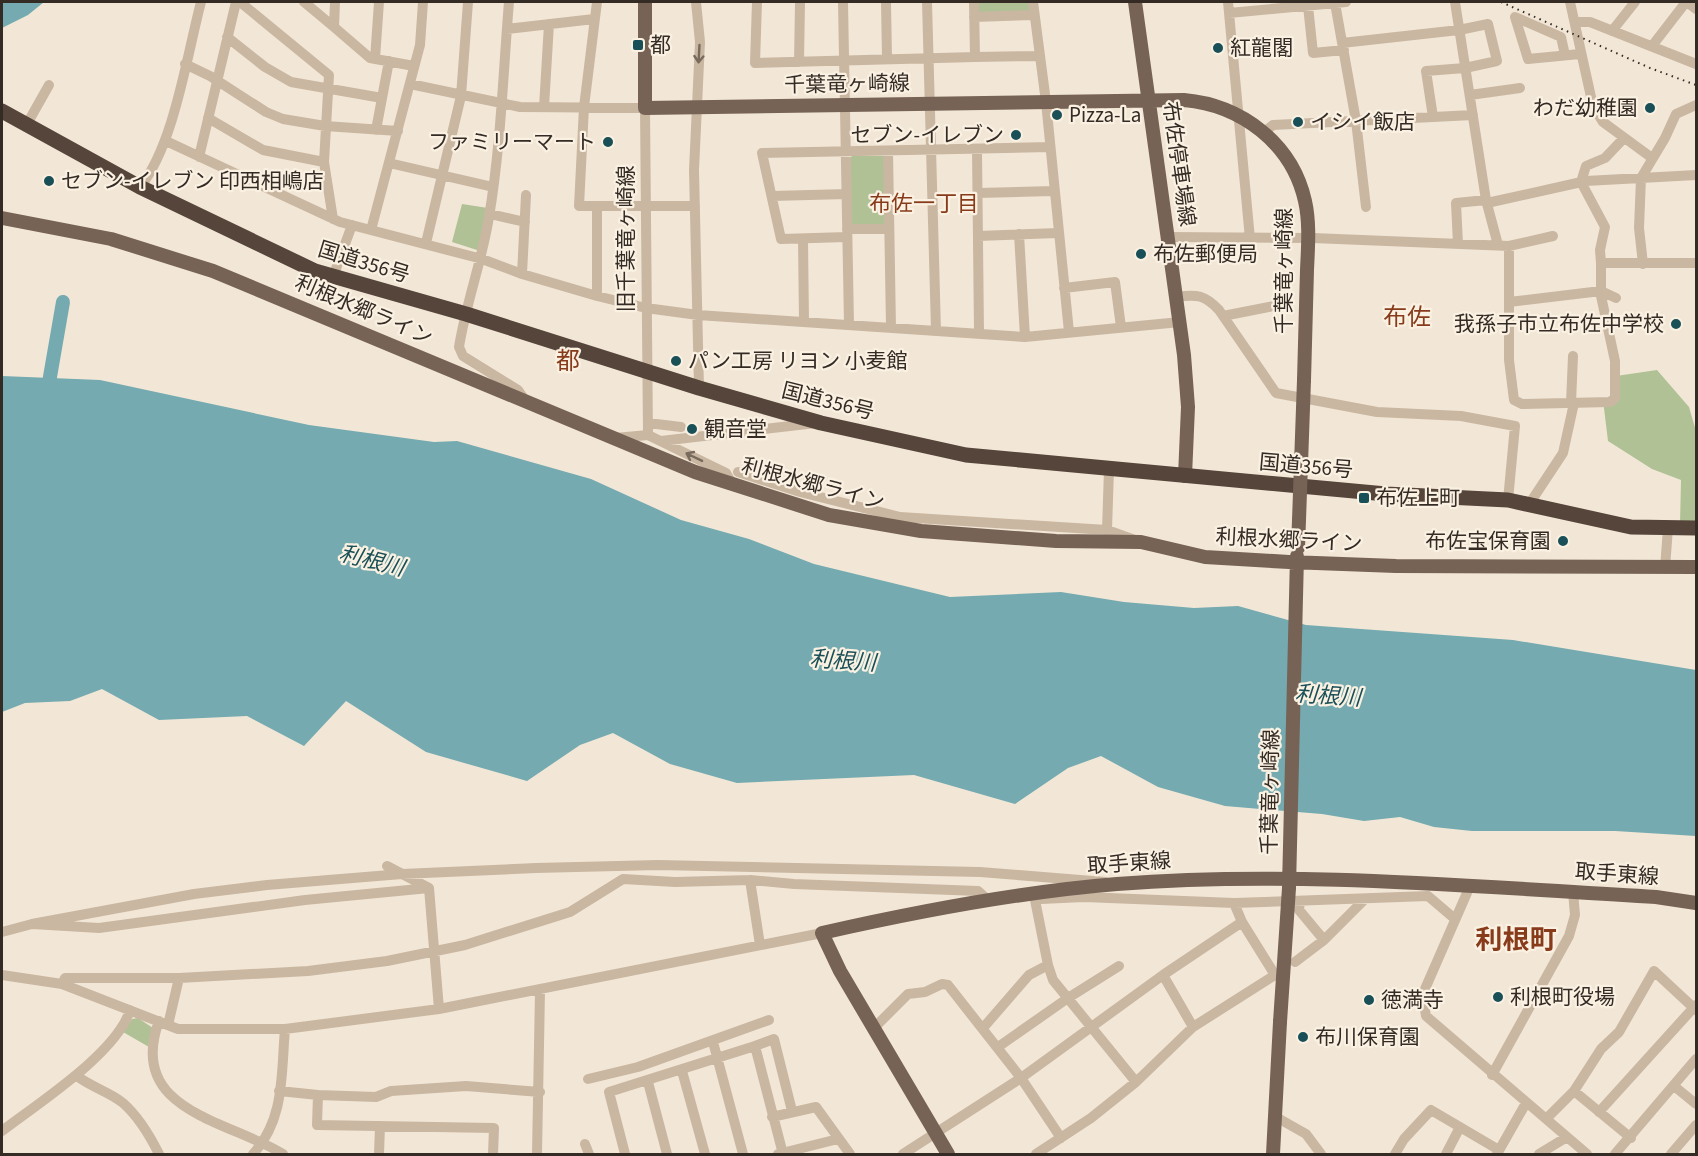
<svg xmlns="http://www.w3.org/2000/svg" width="1698" height="1156" font-family="'Source Sans 3','Noto Sans JP',sans-serif">
  <style>
    .green { fill: #b0c196 }
    .water { fill: #74aab0 }
    .lines { fill: none; stroke-linecap: round; stroke-linejoin: round }
    .river { stroke: #74aab0; stroke-width: 14 }
    .minor { stroke: #cab7a2; stroke-width: 10 }
    .major { stroke: #776355; stroke-width: 14 }
    .highway { stroke: #56453b; stroke-width: 15 }
    .rail { stroke: #342b25; stroke-width: 2; stroke-dasharray: 1.5 4.5; stroke-linecap: butt }
    .major-bridge { stroke: #776355; stroke-width: 14 }
    .oneway { stroke: #786a5d }
    .poi-dot { fill: #194f57; stroke: #faf1e2; stroke-width: 2 }
    .labels { text-anchor: middle; stroke-width: 4.5; stroke-linejoin: round; paint-order: stroke }
    .poi-label { font-size: 21px; fill: #342b25; stroke: #faf1e2; text-anchor: start }
    .street-label { font-size: 21px; fill: #342b25; stroke: #faf1e2 }
    .neighbourhood-label { font-size: 22px; fill: #873b1a; stroke: #faf1e2 }
    .water-label { font-size: 22px; font-style: italic; fill: #194f57; stroke: #faf1e2 }
    .quarter-label { font-size: 24px; fill: #873b1a; stroke: #faf1e2 }
    .district-label { font-size: 27px; font-weight: bold; fill: #873b1a; stroke: #faf1e2 }
  </style>
  <rect width="100%" height="100%" fill="#f2e7d6"/>
  <path class="green" d="M977,2H1029L1030,12L977,13Z
    M852,156H884L885,226L850,227L849,159Z
    M462,204L488,208L480,251L452,242Z
    M1657,370L1689,407L1696,431V524H1680L1681,480L1652,469L1608,441L1603,400L1615,395L1616,376Z
    M138,1018L153,1028L149,1047L123,1032L132,1019Z"/>
  <path class="water" d="M2,2H44L28,15L2,28Z
    M2,376L100,380L309,425L434,442L457,441L591,479L681,520L749,539L814,564L950,597L1061,592L1124,602L1194,608L1238,606L1306,625L1513,640L1696,670V836L1615,831H1472L1434,827L1400,817L1364,821L1322,814L1225,806L1158,787L1101,756L1068,768L1015,804L914,775L737,783L670,764L613,733L580,745L527,781L426,752L346,701L304,746L247,716L159,720L102,689L70,701L25,703L2,712Z"/>
  <g class="lines">
    <path class="river" d="M47,394L63,302"/>
    <path class="minor" d="M240,2L329,75L324,162L333,219
      M304,2L334,27L335,2
      M509,2C503,74 501,145 489,217C482,261 466,303 459,347L463,356L518,390L527,403
      M597,2L584,107L579,206H695
      M696,2L700,42L694,170L699,388
      M757,2L755,63L975,57
      M843,2L849,324
      M886,2L887,58
      M927,2L936,331
      M974,2L975,57L1039,56
      M1033,2L1046,102L1069,332
      M1228,2L1250,239
      M1455,2L1486,200L1498,245
      M1570,2L1593,106L1603,122L1652,158
      M1687,2L1696,9
      M1335,3L1356,121L1366,207
      M1308,6L1313,53L1344,50
      M1229,13L1346,2
      M974,17L1034,15
      M1575,22H1590L1696,64
      M334,27L370,58L414,66
      M507,29L594,19
      M1612,31L1635,2
      M227,37L265,67L291,82L382,98
      M1342,43L1459,30L1488,24L1497,61L1465,68L1426,71L1433,117
      M1652,46L1686,2
      M1565,55L1561,37L1515,17L1528,59L1580,54
      M375,59L379,2
      M799,62L800,2
      M185,64L210,76L266,112L283,119L325,126L398,131
      M410,84L520,107L645,108L648,435
      M1470,95L1520,88
      M544,107L549,24
      M208,118L263,150L324,162
      M27,124L49,85
      M376,130L389,61
      M1264,132L1273,125L1473,115
      M166,141L340,222L482,259L522,274L597,296L646,308L698,315L1025,337L1180,322
      M977,150L979,333
      M888,151L891,328
      M199,157L236,2
      M389,163L493,187
      M140,187C174,145 187,55 201,2
      M978,193L1053,191
      M772,196L847,194
      M1487,203L1586,181L1696,175
      M490,214L525,222
      M847,229H889
      M371,230L420,45L423,2
      M1019,234L1025,337
      M978,236L1058,233
      M847,237L781,239L762,153L1049,147
      M1168,237L1313,238L1509,246L1553,236
      M803,239L804,322
      M426,243L461,96L468,2
      M1458,244L1456,203L1486,200
      M1509,246V360L1514,400L1522,404L1610,402L1615,398V361L1601,296V263H1696
      M1601,263L1600,250L1605,227L1581,182L1586,166L1605,158L1624,138
      M1643,264L1639,228L1641,178L1665,138L1676,114L1696,105
      M522,274L526,195
      M333,277L352,225
      M1064,288L1115,282L1121,327
      M597,296V207
      M1177,297C1197,294 1205,295 1219,310L1276,393L1377,412L1461,416L1515,426L1508,500
      M1509,302L1601,291L1616,298
      M1223,316L1279,305
      M1571,403L1573,356
      M648,423L681,427
      M615,438L648,435L726,473L733,485
      M661,441L816,423
      M738,472L800,492L900,517L1107,530L1135,540
      M1530,503L1563,453L1574,403
      M1107,530L1109,469
      M1665,568L1668,528
      M387,866L429,888
      M750,880L760,945
      M1470,886L1425,989L1423,999L1426,1016L1587,1154
      M1034,895L1048,965L1053,980L1136,1082
      M1035,895L1041,899L1084,897L1234,903L1428,896L1455,919
      M1300,901L1299,910L1324,940
      M32,924L194,894L267,885L402,874L536,868L658,865L980,872L1105,882
      M2,932L32,924L99,928L305,900L429,888L439,1009
      M1295,962L1324,940L1365,899
      M2,975L62,984L178,1029H285L439,1009L822,933
      M1163,975L1193,1027
      M62,984L65,978H179L308,971L387,961L465,945L570,912L623,879L675,882L750,880L794,884L978,891L988,900
      M159,1021C126,1111 228,1120 283,1154
      M168,1025L179,978
      M983,1028L1029,975L1048,965
      M873,1029L908,994L925,992L942,984L948,985L1021,1078L1061,1138
      M713,1042L743,1154
      M755,1046L774,1039L792,1111
      M998,1047L1068,998L1119,966
      M682,1071L705,1154
      M1492,1075L1569,936L1575,915L1573,892
      M77,1076C91,1087 110,1092 123,1103C139,1117 150,1136 159,1154
      M588,1079L638,1067L769,1020
      M648,1082L667,1154
      M1674,1086L1696,1104
      M279,1091L318,1095L317,1125L494,1128L493,1154
      M1574,1091L1631,1138
      M318,1095L376,1097L391,1091L466,1086L540,1092
      M1599,1112L1696,1005
      M772,1117L816,1107L850,1154
      M1276,1117L1306,1134L1321,1154
      M1546,1119L1574,1091L1601,1049L1619,1032L1654,971L1696,1010
      M2,1131C37,1104 117,1053 130,1010
      M585,1144L589,1154
      M253,1154C285,1119 281,1075 285,1029
      M379,1154L380,1126
      M537,1154L540,991
      M625,1154L609,1092L755,1046L783,1154
      M778,1154L838,1139
      M903,1154L1021,1078L1163,975L1242,922
      M1036,1154L1091,1118L1136,1082L1193,1027L1275,975L1242,922L1234,903
      M1395,1154L1404,1139L1431,1110L1499,1150
      M1446,1154L1460,1127
      M1497,1154L1526,1103
      M1539,1154L1567,1137
      M1615,1154L1696,1059
      M1671,1154L1696,1125"/>
    <path class="major" d="M645,2V108L1184,100C1241,105 1292,143 1305,201C1310,223 1308,247 1307,270C1306,307 1305,343 1304,380
      M1135,2L1184,355L1188,407L1185,476
      M2,218L111,239L213,271L695,472L829,515L921,531L1056,541L1141,542L1205,557L1289,562L1396,566L1696,567
      M1289,887L1297,556
      M948,1154L840,971L822,933C919,911 1018,892 1117,884C1296,870 1477,887 1656,897L1696,903
      M1273,1154L1280,1022"/>
    <path class="highway" d="M2,111L140,187L315,271L466,314L699,388L821,423L966,455L1386,494L1508,500L1631,527L1696,528"/>
    <path class="rail" d="M1501,2L1650,68L1696,85"/>
    <path class="major-bridge" d="M1298,548L1304,380
      M1280,1022L1289,888"/>
  </g>
  <defs><path id="oneway-shaft" d="M-6 0H5M1.5-3L5.5 0L1.5 3" fill="none" stroke-width="1.6" stroke-linecap="round" stroke-linejoin="round" transform="scale(1.5)"/></defs>
  <g class="oneway">
    <use href="#oneway-shaft" transform="translate(699 54) rotate(93)"/>
    <use href="#oneway-shaft" transform="translate(694 457) rotate(-154)"/>
  </g>
  <g class="poi-dot">
    <rect x="632" y="39" width="12" height="12" rx="3"/>
    <circle cx="1218" cy="48" r="6"/>
    <circle cx="1650" cy="108" r="6"/>
    <circle cx="1057" cy="115" r="6"/>
    <circle cx="1298" cy="122" r="6"/>
    <circle cx="1016" cy="135" r="6"/>
    <circle cx="608" cy="142" r="6"/>
    <circle cx="49" cy="181" r="6"/>
    <circle cx="1141" cy="254" r="6"/>
    <circle cx="1676" cy="324" r="6"/>
    <circle cx="676" cy="361" r="6"/>
    <circle cx="692" cy="429" r="6"/>
    <rect x="1358" y="492" width="12" height="12" rx="3"/>
    <circle cx="1563" cy="541" r="6"/>
    <circle cx="1498" cy="997" r="6"/>
    <circle cx="1369" cy="1000" r="6"/>
    <circle cx="1303" cy="1037" r="6"/>
  </g>
  <g class="labels">
    <g class="poi-label">
      <text x="650" y="52">都</text>
      <text x="1230" y="55">紅龍閣</text>
      <text x="1638" y="115" text-anchor="end">わだ幼稚園</text>
      <text x="1069" y="122">Pizza-La</text>
      <text x="1310" y="129">イシイ飯店</text>
      <text x="1004" y="142" text-anchor="end">セブン-イレブン</text>
      <text x="596" y="149" text-anchor="end">ファミリーマート</text>
      <text x="61" y="188">セブン-イレブン 印西相嶋店</text>
      <text x="1153" y="261">布佐郵便局</text>
      <text x="1664" y="331" text-anchor="end">我孫子市立布佐中学校</text>
      <text x="688" y="368">パン工房 リヨン 小麦館</text>
      <text x="704" y="436">観音堂</text>
      <text x="1376" y="505">布佐上町</text>
      <text x="1551" y="548" text-anchor="end">布佐宝保育園</text>
      <text x="1510" y="1004">利根町役場</text>
      <text x="1381" y="1007">徳満寺</text>
      <text x="1315" y="1044">布川保育園</text>
    </g>
    <g class="street-label">
      <text transform="translate(847 84) rotate(-1)" y="7">千葉竜ヶ崎線</text>
      <text transform="translate(1179 164) rotate(82)" y="7">布佐停車場線</text>
      <text transform="translate(626 239) rotate(-90)" y="7">旧千葉竜ヶ崎線</text>
      <text transform="translate(364 262) rotate(17)" y="7">国道356号</text>
      <text transform="translate(1284 271) rotate(-90)" y="7">千葉竜ヶ崎線</text>
      <text transform="translate(364 310) rotate(23)" y="7">利根水郷ライン</text>
      <text transform="translate(828 401) rotate(14)" y="7">国道356号</text>
      <text transform="translate(1306 466) rotate(5)" y="7">国道356号</text>
      <text transform="translate(813 484) rotate(15)" y="7">利根水郷ライン</text>
      <text transform="translate(1289 540) rotate(3)" y="7">利根水郷ライン</text>
      <text transform="translate(1270 792) rotate(-89)" y="7">千葉竜ヶ崎線</text>
      <text transform="translate(1129 863) rotate(-4)" y="7">取手東線</text>
      <text transform="translate(1617 874) rotate(4)" y="7">取手東線</text>
    </g>
    <g class="neighbourhood-label">
      <text x="924" y="211">布佐一丁目</text>
    </g>
    <g class="water-label">
      <text transform="translate(372 560) rotate(14)" y="8">利根川</text>
      <text transform="translate(843 660) rotate(4)" y="8">利根川</text>
      <text transform="translate(1328 695) rotate(4)" y="8">利根川</text>
    </g>
    <g class="quarter-label">
      <text x="1407" y="325">布佐</text>
      <text x="568" y="369">都</text>
    </g>
    <g class="district-label">
      <text x="1516" y="949">利根町</text>
    </g>
  </g>
  <rect width="1698" height="1156" fill="none" stroke="#342b25" stroke-width="6"/>
</svg>
